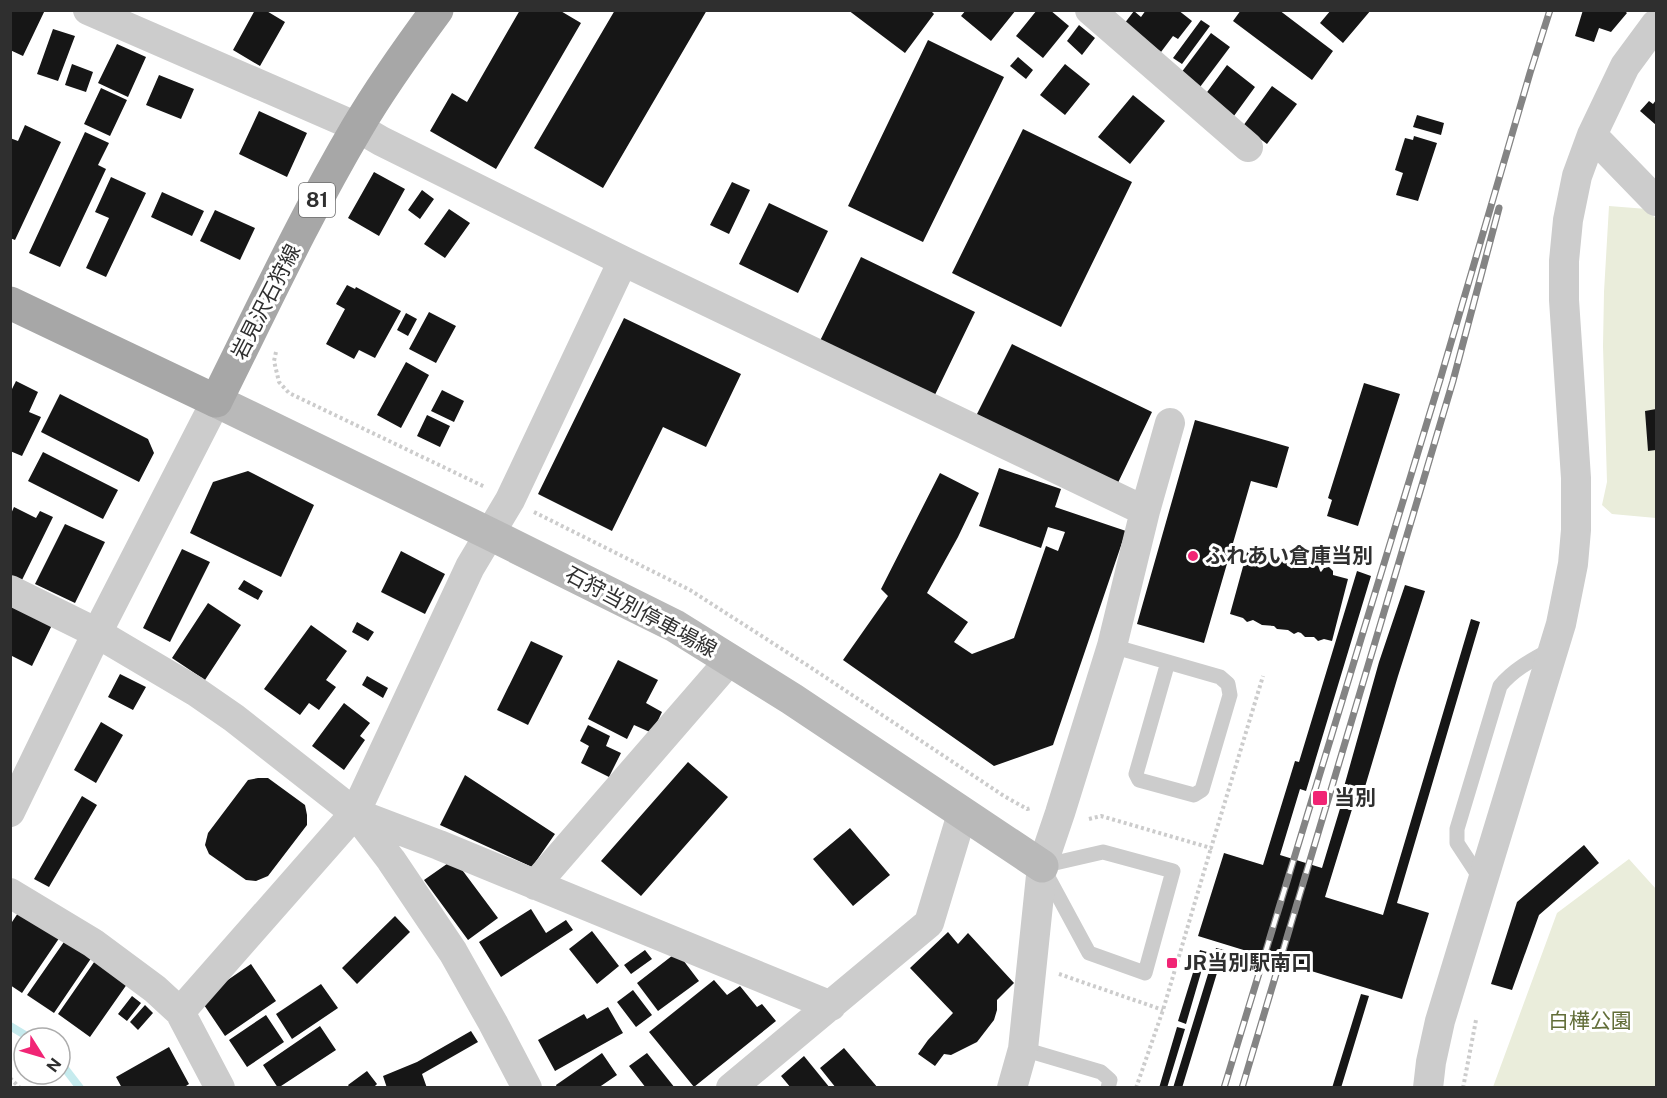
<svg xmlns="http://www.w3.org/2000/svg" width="1667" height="1098" font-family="'Public Sans','Noto Sans JP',sans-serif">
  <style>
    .green { fill: #eaeddb }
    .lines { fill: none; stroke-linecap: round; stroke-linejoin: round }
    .stream { stroke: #c6ebee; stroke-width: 8 }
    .building { fill: #161616 }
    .path { stroke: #ccc; stroke-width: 4; stroke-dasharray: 3 3; stroke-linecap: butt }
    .service { stroke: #ccc; stroke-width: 15 }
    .minor { stroke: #ccc; stroke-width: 30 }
    .secondary { stroke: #b9b9b9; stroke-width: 33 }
    .primary { stroke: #a7a7a7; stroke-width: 33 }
    .rail-casing { stroke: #848484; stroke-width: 7 }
    .rail { stroke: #fff; stroke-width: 4.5; stroke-dasharray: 14; stroke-linecap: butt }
    .poi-dot { fill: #f12575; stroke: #fff; stroke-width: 2 }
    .labels { text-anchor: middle; stroke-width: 6; stroke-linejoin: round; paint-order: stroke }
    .shield { fill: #fff; stroke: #6d6d6d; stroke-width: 1.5 }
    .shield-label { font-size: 20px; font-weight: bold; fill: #2f2f2f }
    .street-label { font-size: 21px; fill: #2f2f2f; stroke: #fff }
    .poi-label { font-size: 21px; font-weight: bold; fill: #2f2f2f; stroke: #fff; text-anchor: start }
    .park-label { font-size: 21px; fill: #626e39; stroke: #fff }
  </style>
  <rect width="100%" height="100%" fill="#fff"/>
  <path class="green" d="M1609,206L1647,209L1656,219V518L1612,514L1602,505L1607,482L1603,346L1604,292Z
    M1629,859L1656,889V1087H1493L1557,913Z"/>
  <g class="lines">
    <path class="stream" d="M10,1026L30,1038
      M60,1062L80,1088"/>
  </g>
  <path class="building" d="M10,10H45L23,56L10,50Z
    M255,10H265L285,22L260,66L233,50Z
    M520,10H559L581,23L496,169L430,131L452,93L467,102Z
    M615,10H707L603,188L534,148Z
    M848,10H930L934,14L905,53Z
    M966,10H1016L991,41L961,16Z
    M1037,10H1050L1069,26L1043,58L1016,36Z
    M1146,10H1178L1192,21L1178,39L1173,36L1161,52L1124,24L1134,11L1141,17Z
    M1241,10H1279L1333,51L1312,80L1233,21Z
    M1331,10H1371L1343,43L1320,23Z
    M1583,10H1624L1627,13L1611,32L1599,28L1594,42L1575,36Z
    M1201,20L1210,26L1182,64L1173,58Z
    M1079,25L1095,38L1082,55L1067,41Z
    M53,29L75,36L58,81L37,74Z
    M1211,33L1230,47L1200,87L1181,73Z
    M928,40L1004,77L923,242L848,206Z
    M117,44L146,57L128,97L98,83Z
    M1018,57L1033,70L1026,79L1010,66Z
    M72,64L93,72L86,92L65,85Z
    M1065,64L1090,84L1065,115L1040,95Z
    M1227,65L1255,87L1231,120L1202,99Z
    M159,75L194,89L181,119L146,105Z
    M1272,86L1297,104L1267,144L1243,126Z
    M101,88L127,100L110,136L84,124Z
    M1133,95L1165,121L1130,164L1098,137Z
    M1656,100V125L1640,111L1649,101L1653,104Z
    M259,111L307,133L287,177L239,154Z
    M1417,115L1444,123L1441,135L1413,127Z
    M25,125L61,142L15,240L10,238V138L18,141Z
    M1023,129L1132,182L1061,327L952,273Z
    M85,132L109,143L98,165L106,169L60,267L29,253Z
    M1414,136L1437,143L1418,201L1396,195L1403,173L1395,170L1405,138L1413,140Z
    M374,172L405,189L379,236L348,218Z
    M111,177L146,193L106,277L86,268L109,218L95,212Z
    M732,182L750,190L729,234L710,225Z
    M422,190L434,199L420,219L408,210Z
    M162,192L204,211L192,236L151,217Z
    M769,203L828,231L798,293L739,264Z
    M449,209L470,223L445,258L424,244Z
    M215,210L255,228L240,260L200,241Z
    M861,257L975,312L931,403L817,347Z
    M347,285L355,289L356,287L401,311L375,358L359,350L354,359L326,344L345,309L336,304Z
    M429,312L456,326L436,363L409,349Z
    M406,313L417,319L408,336L397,330Z
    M624,318L741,374L706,447L663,427L612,531L538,494Z
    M1012,344L1152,412L1115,489L974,420Z
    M406,362L429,375L401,428L377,415Z
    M16,381L38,392L29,412L41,417L22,456L10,451V393Z
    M1364,383L1400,394L1358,526L1327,516L1332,500L1328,498Z
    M442,390L464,401L454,422L431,411Z
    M60,394L148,439L154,453L139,482L41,432Z
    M1656,409V450L1648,451L1645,411Z
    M427,415L450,426L440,447L417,436Z
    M1195,420L1289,447L1277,488L1251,481L1204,643L1137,624Z
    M43,452L118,490L103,519L28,481Z
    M999,468L1061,489L1055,507L1126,531L1053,745L994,766L843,660L888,596L881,589L940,473L979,493L958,537L927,593L968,622L954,642L972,654L1014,638L1046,546L1058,551L1065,532L1048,527L1041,548L979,526Z
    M248,471L314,505L281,577L190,533L213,482Z
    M14,507L36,518L40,511L53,517L22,580L10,575V516Z
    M65,524L105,542L75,603L35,584Z
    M1253,548H1258L1262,552V556L1266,557L1269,551H1274L1277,555V560L1281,561L1284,556H1289L1293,560L1292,564L1295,565L1298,561L1303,560L1307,564L1306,568H1308L1311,564H1316L1318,565L1320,571L1321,572L1324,568L1329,567L1333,571V575L1348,579L1332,641L1324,639L1318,641L1314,637H1305L1301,633L1298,632L1294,634L1288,630L1277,629L1274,626L1262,625L1253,620L1247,622L1243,618L1230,614L1247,552L1250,553Z
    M182,549L210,562L170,642L143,628Z
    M401,551L445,574L425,614L381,592Z
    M1357,571L1371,576L1306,791L1300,789L1280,855L1322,868L1342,802L1340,801L1379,662L1405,585L1425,591L1398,676L1359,807L1353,806L1325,897L1383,915L1471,619L1480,622L1397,903L1429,913L1402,999L1198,936L1224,853L1263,865L1295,761L1299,762Z
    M244,580L263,591L258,600L238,589Z
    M10,602L53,623L32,666L10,655Z
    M208,603L241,625L205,680L172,658Z
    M357,622L374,632L368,641L352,632Z
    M311,625L347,651L326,680L336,687L319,710L309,703L300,715L264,689Z
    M531,641L563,656L528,725L497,710Z
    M618,660L658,680L646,703L662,712L652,733L634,725L627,739L588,719Z
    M120,674L146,687L133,710L108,697Z
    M367,676L388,688L383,698L362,685Z
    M344,703L370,723L360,736L365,740L344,770L312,746Z
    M101,722L123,735L96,783L74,770Z
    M588,725L610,736L606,746L621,753L609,777L581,763L589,746L580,741Z
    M688,762L728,797L641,896L601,861Z
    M465,775L555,834L532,867L440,825Z
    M258,778H268L305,805L307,815V825L268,876L256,881L246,880L209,854L205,845L208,833L248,780Z
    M82,796L97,805L49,887L34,879Z
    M850,828L890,875L853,906L813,859Z
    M1584,845L1599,863L1539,915L1512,990L1491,984L1517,902Z
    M454,859L498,918L468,940L424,880Z
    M22,907L62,934L22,993L10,985V925Z
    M531,909L546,933L566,920L573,930L501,977L479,942Z
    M395,916L410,932L357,984L342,968Z
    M592,931L619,966L597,984L569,949Z
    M948,932L958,944L968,933L1014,983L997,1000V1010L994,1020L977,1042L951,1055L944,1054L935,1066L918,1054L928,1040L953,1013L910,968Z
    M66,939L92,957L54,1013L27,995Z
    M1216,948L1224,950L1182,1088H1173Z
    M645,950L652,959L631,974L624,965Z
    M1200,950L1207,952L1186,1024L1178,1021Z
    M677,952L699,981L658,1011L637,983Z
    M99,955L132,977L90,1037L58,1014Z
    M251,964L276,1001L225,1036L200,999Z
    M714,980L727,995L740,986L757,1007L762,1004L776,1021L694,1087L649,1032Z
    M321,984L338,1008L292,1039L276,1014Z
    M633,990L652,1015L636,1027L617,1002Z
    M1361,994L1369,996L1341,1088H1332Z
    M132,996L141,1003L127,1021L118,1014Z
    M145,1005L153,1013L138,1030L130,1022Z
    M608,1007L623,1033L555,1071L538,1040L584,1014L587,1019Z
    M266,1015L284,1042L247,1067L229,1040Z
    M320,1026L336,1050L278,1088L263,1065Z
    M1177,1027L1185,1029L1167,1088H1159Z
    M471,1031L478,1042L422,1074L427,1088H387L383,1076L417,1062Z
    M169,1047L189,1084L183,1088H122L116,1077Z
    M844,1048L878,1088H836L820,1068Z
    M602,1053L617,1075L598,1088H557L556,1085Z
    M647,1053L675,1088H646L629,1066Z
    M804,1056L830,1088H791L781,1076Z
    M367,1071L377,1084L373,1088H350L348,1085Z"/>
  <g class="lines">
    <path class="path" d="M276,352L274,361L279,382L289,393L485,487
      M534,512L690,590L810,667L1004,796L1027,809L1031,808
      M1089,819L1101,816L1211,848L1263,676
      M1059,974L1163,1010
      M10,1078L20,1088
      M1136,1088L1163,1010L1211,848
      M1463,1088L1476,1020"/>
    <path class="service" d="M1112,646L1220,677L1228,684L1230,695L1202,790L1194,795L1139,780L1136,774L1168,662
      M1103,852L1173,871L1145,973L1089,953L1042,866Z
      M1482,881L1457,843V829L1500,686C1514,669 1532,660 1552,649
      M1023,1049L1101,1072L1110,1080L1108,1088"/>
    <path class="minor" d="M88,10L357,127L381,141L623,261L1145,511
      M1090,10L1248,147
      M1592,135L1656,201
      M10,590L97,633L195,691L234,718L355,813L391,860L453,952L493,1023L527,1088
      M10,812L97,633L216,401
      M355,813L439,845L831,1006
      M535,885L730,660
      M10,893L93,943L155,989L180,1012L220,1088
      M180,1012L355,813L470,567L510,500L623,261
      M731,1088L929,923L962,814
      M1012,1088L1023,1049L1042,866L1060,813L1112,646L1145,511L1170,423
      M1428,1088L1431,1062L1440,1021L1561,624L1573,564L1576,530V478L1564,300V261L1568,220L1577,176L1592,135L1625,66L1656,24"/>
    <path class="secondary" d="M216,401L490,534L675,626L792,699L1042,866"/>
    <path class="primary" d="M10,303L216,401C262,309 305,216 357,128C381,87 409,48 437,10"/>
    <defs>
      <path id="rail" d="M1224,1088L1440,380L1530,73L1550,10
        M1242,1088L1453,381L1499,208"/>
    </defs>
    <use href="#rail" class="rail-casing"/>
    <use href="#rail" class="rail"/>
  </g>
  <g class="poi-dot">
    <circle cx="1193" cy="556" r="6"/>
    <rect x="1312" y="790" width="16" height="16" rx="3"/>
    <rect x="1166" y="957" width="12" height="12" rx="3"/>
  </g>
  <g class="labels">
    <rect class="shield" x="299" y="183" width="36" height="34" rx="4.5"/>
    <g class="shield-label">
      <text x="317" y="207">81</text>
    </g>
    <g class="street-label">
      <text transform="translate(266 302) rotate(-63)" y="7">岩見沢石狩線</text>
      <text transform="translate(641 612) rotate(28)" y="7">石狩当別停車場線</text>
    </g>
    <g class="poi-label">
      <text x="1205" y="563">ふれあい倉庫当別</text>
      <text x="1334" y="805">当別</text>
      <text x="1184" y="970">JR当別駅南口</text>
    </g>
    <g class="park-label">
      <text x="1590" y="1028">白樺公園</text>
    </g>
  </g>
  <rect width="1667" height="1098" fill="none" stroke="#2f2f2f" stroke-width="24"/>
  <g transform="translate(42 1056) rotate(127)"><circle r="28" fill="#ffffff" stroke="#acacac" stroke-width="1.5"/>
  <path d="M0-4.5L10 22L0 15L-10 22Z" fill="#f12575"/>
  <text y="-9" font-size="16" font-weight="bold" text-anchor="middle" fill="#2f2f2f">N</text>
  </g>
</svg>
